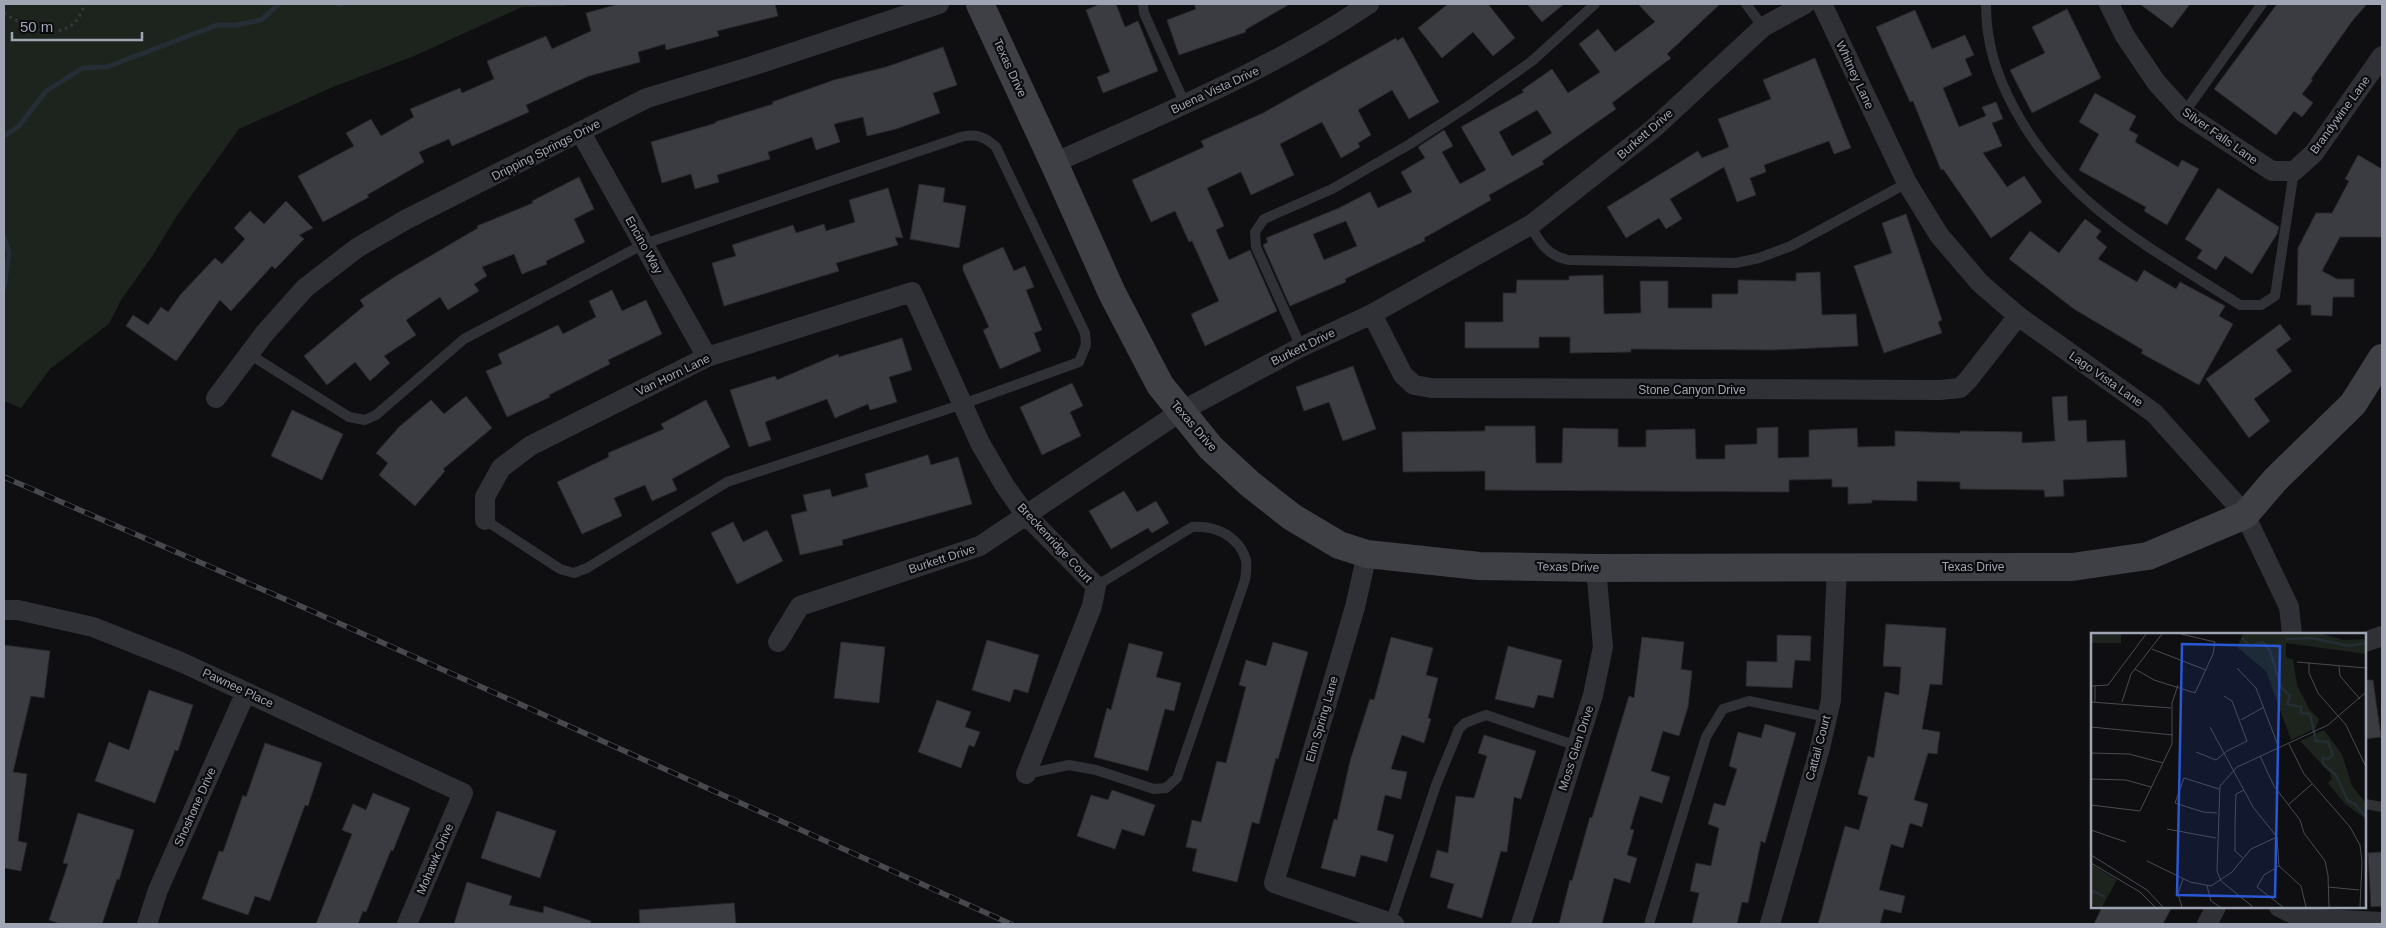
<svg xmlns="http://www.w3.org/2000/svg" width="2386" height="928" font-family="Arial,sans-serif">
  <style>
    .green { fill: #1c241d }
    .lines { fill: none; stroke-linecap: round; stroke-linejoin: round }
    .stream { stroke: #262e35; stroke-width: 5 }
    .building { fill: #3b3c41; stroke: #29292d; fill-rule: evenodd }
    .path { stroke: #36383d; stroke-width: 3; stroke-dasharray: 2.5 4; stroke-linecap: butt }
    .lane { stroke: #303136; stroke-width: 10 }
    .street { stroke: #303136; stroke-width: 20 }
    .secondary { stroke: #3e4046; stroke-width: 28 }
    .rail-casing { stroke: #47494f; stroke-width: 5.5 }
    .rail { stroke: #0b0a0c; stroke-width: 4; stroke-dasharray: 11; stroke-linecap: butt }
    .labels { text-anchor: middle; stroke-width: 4.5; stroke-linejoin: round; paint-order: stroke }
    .street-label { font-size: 12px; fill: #a0a5b3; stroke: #0b0a0c }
    .inset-river { fill: none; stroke: #262e35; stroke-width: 2.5 }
    .inset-road { fill: none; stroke: #494b52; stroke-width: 1 }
    .view { fill: #2a57d4; fill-opacity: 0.15; stroke: #2a57d4; stroke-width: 2.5 }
    .inset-edge { fill: none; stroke: #a0a5b3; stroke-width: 2.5 }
  </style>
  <rect width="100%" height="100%" fill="#0f0f11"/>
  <path class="green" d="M4,4H569L564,6L522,7L414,56L333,87L239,129L176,217L153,255L121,300L109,324L50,369L21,408L4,401Z"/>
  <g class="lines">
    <path class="stream" d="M338,4H341
      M4,136L19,126L46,91L83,68L107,67L217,25H236L261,20L279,4
      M4,236L9,253L4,288"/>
  </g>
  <path class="building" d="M619,4H775L778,16L717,31L719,36L666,50L665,44L638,52L640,62L589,76L526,105L529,112L452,146L449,139L419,152L424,162L367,195L369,197L323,222L298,176L354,146L346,133L371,119L381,136L414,117L410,109L460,88L462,93L494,79L487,61L546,36L552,49L591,31L586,13Z
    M1100,4H1116L1125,27L1138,21L1158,71L1103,93L1097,77L1110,72L1086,10Z
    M1194,4H1290L1245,30L1246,32L1179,55L1167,20L1196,9Z
    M1448,4H1488L1515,38L1493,56L1473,32L1442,58L1418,28Z
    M1527,4H1564L1542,22Z
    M1638,4H1720L1667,54L1671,58L1612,103L1616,109L1542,161L1544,164L1489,195L1491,200L1424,238L1425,241L1345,279L1346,282L1290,306L1263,245L1268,242L1266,238L1339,208L1370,192L1378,208L1412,192L1401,172L1425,158L1418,147L1444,130L1453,146L1442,152L1460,184L1486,170L1461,127L1524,92L1522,90L1552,69L1568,93L1600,72L1579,44L1598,29L1615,52L1655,22ZM1537,110L1552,133L1512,156L1499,132ZM1346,221L1357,246L1324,260L1313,234Z
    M2140,4H2190L2172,28Z
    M2277,4H2367L2353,20L2311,79L2313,80L2302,94L2313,103L2302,117L2294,111L2276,135L2214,89Z
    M2067,9L2101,78L2032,113L2010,70L2045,53L2032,27Z
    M1915,10L1932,49L1965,35L1974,55L1965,59L1972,75L1943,88L1959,127L1986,116L1982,107L1996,102L2003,119L1992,123L2002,146L1983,153L2007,187L2024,176L2042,202L1991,238L1943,169L1941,170L1913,101L1910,102L1876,27Z
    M1403,37L1439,102L1409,119L1392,90L1358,110L1371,135L1358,143L1360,147L1341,158L1322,122L1280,144L1294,175L1251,195L1241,172L1207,188L1224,226L1216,230L1229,260L1250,250L1277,311L1205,346L1191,314L1219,301L1192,241L1189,242L1175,211L1151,222L1132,180L1204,147L1201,141L1263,113L1396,38L1397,41Z
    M943,47L957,85L933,93L940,113L896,129L867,136L863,117L834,124L840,142L816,150L812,137L768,152L770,159L717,175L719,182L695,189L691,174L662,183L651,142L716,123L715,122L773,104L772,102L834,80L886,67Z
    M1815,58L1851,148L1834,154L1829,141L1764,165L1766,172L1750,178L1756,195L1737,202L1724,167L1670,199L1682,219L1666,229L1659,218L1626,238L1607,207L1698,151L1702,158L1729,147L1718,119L1771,99L1763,80Z
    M2095,93L2136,116L2129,130L2138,135L2135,142L2178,167L2182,160L2199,169L2167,225L2144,211L2146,207L2079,170L2099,134L2079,122Z
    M2358,155L2382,169V237H2340L2322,271L2337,279H2354V297H2333L2332,316L2311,315V305H2297L2298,248L2316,213H2332L2349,181L2345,179Z
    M579,177L594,209L574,219L585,242L546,261L547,264L522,274L514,254L482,267L487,276L474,284L479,291L448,310L440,297L406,320L416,335L384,356L390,363L370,381L355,362L327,385L304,356L364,306L360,300L396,276L478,228L477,226L533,203L532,201Z
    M919,184L945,188L943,202L966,206L959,248L910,239Z
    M888,188L903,238L895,237L898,245L836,263L839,271L724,306L712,263L736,256L732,245L793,225L796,233L824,224L826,231L855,222L849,200Z
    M2218,188L2279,227L2277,234L2252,274L2225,256L2216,270L2197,258L2202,250L2185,239Z
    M286,201L313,228L299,235L304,239L275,269L272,266L231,311L220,300L176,361L126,326L133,315L148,325L161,307L168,312L181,294L215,258L222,264L245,239L234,228L250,211L264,224Z
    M1906,214L1942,320L1938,322L1942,333L1884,353L1854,266L1892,253L1882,223Z
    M2085,219L2101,231L2096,238L2107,247L2098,259L2137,282L2144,270L2176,289L2180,282L2225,306L2219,316L2233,324L2199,385L2141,353L2143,350L2074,309L2009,259L2030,231L2059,253Z
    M1003,247L1014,271L1025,266L1034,287L1026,290L1042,330L1034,333L1041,351L1000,369L983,330L989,327L963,270V265Z
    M1820,272L1822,315L1856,314L1858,346L1773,350L1631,349V352L1570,353V337H1539V348H1465V322H1503V293H1516L1517,280H1569V276L1603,275L1604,314L1641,313L1640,281H1668V308H1712V294H1738V280L1796,281V273Z
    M612,290L622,311L646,300L662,334L608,360L610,364L549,395L550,397L507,417L486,371L502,364L498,354L558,325L563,334L596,317L589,301Z
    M2280,324L2291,339L2276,350L2292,371L2254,399L2270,421L2249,438L2206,379Z
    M902,338L912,370L889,377L897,402L870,410L868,404L835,418L827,399L765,422L771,440L749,447L730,390L775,376L777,380L838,354L839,357Z
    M1353,366L1376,429L1343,441L1329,402L1304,411L1296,387Z
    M1072,383L1083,406L1070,412L1081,436L1042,455L1020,407Z
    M466,396L492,428L443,469L445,471L415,506L379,475L388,463L376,453L399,427L431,400L444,414Z
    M2067,396L2068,421L2086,420L2087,442L2125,440L2127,477L2063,480L2064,496L2045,497L2044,490L1960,489V482L1917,481V501L1872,500V503L1848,504V487H1832V479L1789,480V492L1485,490V471L1403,472L1402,432L1485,431V426H1535L1536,463H1562L1563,428L1618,429V447H1646V430L1695,429L1696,459H1725V445L1757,444V428L1778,427V458L1809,457V430L1857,428L1858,447L1895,446V431L1960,433V431L2022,432V443L2055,441L2052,397Z
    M706,400L730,447L672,479L677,490L652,501L645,485L614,498L622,516L582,534L557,482L609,457L608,453L664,429L661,424Z
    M292,410L343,434L322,480L271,456Z
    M928,455L931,465L958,457L972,504L842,540L843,545L800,555L791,515L807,511L803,495L830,489L832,497L868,487L865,474Z
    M1124,491L1137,512L1156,501L1169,523L1152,533L1148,528L1111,549L1089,511Z
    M733,522L743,542L767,530L783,561L737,584L711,533Z
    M1886,624L1946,628L1942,685L1930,684L1922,729L1940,732L1937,754L1928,753L1914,800L1928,804L1922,827L1910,823L1903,848L1891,844L1879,890L1905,896L1901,913L1884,909L1880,924H1818L1845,826L1859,830L1868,797L1858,794L1868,756L1874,758L1885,692L1899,695L1901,667L1883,666Z
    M1777,635L1811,636L1810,661L1795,660L1792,688L1746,686L1747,661L1777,662Z
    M1391,637L1433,648L1426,675L1438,678L1428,718L1431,719L1424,743L1402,735L1391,769L1407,772L1401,799L1385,795L1377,830L1394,835L1387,862L1361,855L1355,877L1321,868L1334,819L1337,820L1350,761L1370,699L1374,700Z
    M1642,637L1684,642L1681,669L1692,671L1688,707L1679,736L1663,731L1651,771L1670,777L1662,803L1640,796L1630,829L1634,830L1627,855L1637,858L1630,883L1614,878L1602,924H1559L1570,880L1572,881L1590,817L1592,818L1629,696L1634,698Z
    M987,640L1039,655L1028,693L1014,689L1010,702L972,690Z
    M841,642L885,647L879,703L834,698Z
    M1273,642L1308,652L1278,759L1276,758L1259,824L1252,822L1237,882L1192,871L1197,849L1186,847L1192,820L1201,822L1217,761L1226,763L1246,687L1239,685L1246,660L1266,666Z
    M1129,643L1163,652L1156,677L1181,683L1174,711L1165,709L1148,771L1094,757L1107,708L1111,710Z
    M4,645L50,651L44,698L31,696L13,772L27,774L18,841L27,843L21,871L4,868Z
    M1508,646L1562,660L1553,698L1538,695L1534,708L1495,699Z
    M2365,680H2373L2381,737L2365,739Z
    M149,690L193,705L178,751L175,750L155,803L95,781L109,742L129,750Z
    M937,700L971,712L965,727L980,732L974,747L969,745L961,768L918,752Z
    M1765,724L1796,733L1765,843L1761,841L1748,903L1742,902L1737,924H1692L1699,893L1690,891L1696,863L1711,866L1719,828L1708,824L1714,803L1725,806L1737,769L1729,766L1738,732L1761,738Z
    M1484,735L1536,751L1521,799L1514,797L1507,852L1501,851L1482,918L1447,908L1454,884L1430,877L1437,850L1448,853L1456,796L1474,798L1487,756L1478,753Z
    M265,743L322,763L308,806L305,805L270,901L255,896L248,915L202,899L219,851L223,852L243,795L246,797Z
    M1112,790L1155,805L1144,836L1122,829L1115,849L1077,836L1091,795L1108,800Z
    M373,793L410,808L393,851L391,850L366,912L363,911L358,924H316L352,834L342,830L353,804L366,810Z
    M497,811L556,831L540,878L481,858Z
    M78,813L134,830L119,880L117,879L102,924H61L49,920L68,864L63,863Z
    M2382,852V906L2371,907L2368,853Z
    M467,882L512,896L509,905L543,913L544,906L591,921L590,924H454Z
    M734,903L736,924H640L639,910Z
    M2102,907H2172L2163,924H2094Z"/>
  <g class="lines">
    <path class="path" d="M4,13C22,25 54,40 73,24C79,19 82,11 85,4"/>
    <path class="lane" d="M1143,4L1144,13L1185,104
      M1746,4L1763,27
      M1986,4C1986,43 1996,74 2014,108C2067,207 2150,247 2240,305H2261L2275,296L2294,171
      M2184,113L2262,4
      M1530,225C1540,243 1547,255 1568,260L1736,263L1759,258L1791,246L1907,183
      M1301,347L1256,247L1255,232L1264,219L1332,189L1410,144L1470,105L1532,61L1595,4
      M249,354L349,417L365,420L376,415L464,339L644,244L961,137C976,133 985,137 996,147L1085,333L1086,345L1079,362L963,404L727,482L587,568L574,573L560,569L485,520
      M1026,774L1069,765L1096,770L1154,789L1166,788L1177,778L1245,580C1246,574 1247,566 1246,560C1239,536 1215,525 1192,527L1096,586
      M2365,804L2382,807
      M1390,923L1436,785L1459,729L1465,723L1486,715L1577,746
      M1649,924L1706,737L1723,709L1749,701L1827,717"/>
    <path class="street" d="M1822,4L1907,183L1939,235L1980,283L2018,316L2154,413L2235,503L2245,515L2289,607L2292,634
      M2109,4L2125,36L2156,82L2184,113L2272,171H2294L2314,153L2382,56
      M581,133L707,357
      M1054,163C1162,114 1271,70 1369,4
      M1372,314L1403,375L1414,385L1431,388L1940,390L1960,388L1968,380L2018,316
      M216,398L264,334L305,288L357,248L407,219L647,98L752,66L939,4
      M485,520V497L501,468L530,446L707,357L912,292L980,443L1005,486L1025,514L1096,586L1092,606L1026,774
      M1367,554L1355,607L1274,883L1394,924
      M4,610H18L93,627L181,662L463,793L407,924
      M778,642L800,606L980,546L1180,412L1297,349L1372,314L1532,224L1653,129L1763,27L1805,4
      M2365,642L2382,636
      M2279,907L2302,918L2382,922
      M147,924L158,890L246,692
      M1521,924L1593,695L1603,647L1596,568
      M1770,924L1820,748L1831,700L1837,568
      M2207,924L2216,907"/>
    <path class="secondary" d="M980,4L1054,163L1112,293L1160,385L1211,448L1250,484L1292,517L1339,545L1367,554L1479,566L1596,568L2072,567L2148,556L2245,515L2275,480L2353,404L2382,358"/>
    <defs>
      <path id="rail" d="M4,477L305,608L1011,924"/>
    </defs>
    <use href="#rail" class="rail-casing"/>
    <use href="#rail" class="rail"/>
  </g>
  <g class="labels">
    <g class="street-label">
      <text transform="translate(1010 68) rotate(65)" y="4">Texas Drive</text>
      <text transform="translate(1855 75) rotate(65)" y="4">Whitney Lane</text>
      <text transform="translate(1215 90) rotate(-25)" y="4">Buena Vista Drive</text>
      <text transform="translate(2340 115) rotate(-54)" y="4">Brandywine Lane</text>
      <text transform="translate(1645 134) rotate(-41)" y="4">Burkett Drive</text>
      <text transform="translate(2220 136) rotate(35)" y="4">Silver Falls Lane</text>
      <text transform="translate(546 150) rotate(-27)" y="4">Dripping Springs Drive</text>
      <text transform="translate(644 245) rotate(61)" y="4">Encino Way</text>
      <text transform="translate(1303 347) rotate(-26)" y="4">Burkett Drive</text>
      <text transform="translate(673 375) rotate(-26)" y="4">Van Horn Lane</text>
      <text transform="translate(2106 379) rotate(35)" y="4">Lago Vista Lane</text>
      <text x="1692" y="394">Stone Canyon Drive</text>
      <text transform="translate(1194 426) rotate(49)" y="4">Texas Drive</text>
      <text transform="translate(1055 543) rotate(47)" y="4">Breckenridge Court</text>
      <text transform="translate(942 559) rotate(-18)" y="4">Burkett Drive</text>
      <text transform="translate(1568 567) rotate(1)" y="4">Texas Drive</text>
      <text x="1973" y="571">Texas Drive</text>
      <text transform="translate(238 688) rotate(25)" y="4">Pawnee Place</text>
      <text transform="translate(1322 719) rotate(-74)" y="4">Elm Spring Lane</text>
      <text transform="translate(1576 748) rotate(-72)" y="4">Moss Glen Drive</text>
      <text transform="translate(1818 748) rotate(-75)" y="4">Cattail Court</text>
      <text transform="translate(195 807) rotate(-66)" y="4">Shoshone Drive</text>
      <text transform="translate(435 859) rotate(-67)" y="4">Mohawk Drive</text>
    </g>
  </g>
  <g transform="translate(2091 633)">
    <rect width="275" height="275" fill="#0f0f11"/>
    <path d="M0,1H30V10H0ZM152,1H232L252,7L275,6V21L195,10V24L202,27L206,52L218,76L228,86L225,95L200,107L175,38L146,14ZM233,97L251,121L261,153L275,170V186L254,171L237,150L241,146L239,140L209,108ZM0,231L26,247L11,274L0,272Z" fill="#1c241d"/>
    <path class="inset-river" d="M151,5L159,13L172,9L179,18L190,54L199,63L196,71L210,74V80L219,81L225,108L237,109L242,122L237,126L232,125V131L245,142L257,168L264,171L275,184M195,6L221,5L258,13L275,10M0,257L14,264"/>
    <path class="inset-road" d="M61,16L115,37M206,29L275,35M218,29V40L227,60L255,92L275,134M248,33L249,43L269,66M146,35L165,55L188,115M44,36L63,47L104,60L122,21L124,9L90,1M0,53L17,52L55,1M4,53V69M0,69L80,75M31,69L40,41L71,1M150,87L173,74M0,94L82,102M119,94L162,174L186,204L188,233L210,253L215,274M198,111L213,141L259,194L269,212L271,229L269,274M105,119L125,127L136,118L156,108L141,68L133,63M0,120L38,121L72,130M169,123L183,153L209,187L213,200L234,228L237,242L238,274M0,146L35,147L60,154M0,172L49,178L81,111V70L87,52M197,172L221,151M126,180L112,179L84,170L93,145L128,156M76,196L125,205M0,197L35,209M0,222L56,257L72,274M152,225L144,218V191L145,161L153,157M56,228L99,249L120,253L141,239L160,216L186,204M0,230L49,259L64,274M188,233L173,242L166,254L192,274M116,253L120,268L129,274M237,254L268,257M91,274L87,261L92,246M162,274L130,248L126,238L129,153L146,134L237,92L275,59"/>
    <path class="view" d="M91,11L189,13L184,264L86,262Z"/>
    <rect width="275" height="275" class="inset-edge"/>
  </g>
  <rect width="2386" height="928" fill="none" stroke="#a0a5b3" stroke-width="10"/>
  <path d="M12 32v8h130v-8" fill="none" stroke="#a0a5b3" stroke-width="2.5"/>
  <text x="20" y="32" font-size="15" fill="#a0a5b3" stroke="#0b0a0c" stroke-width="4" paint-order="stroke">50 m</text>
</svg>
